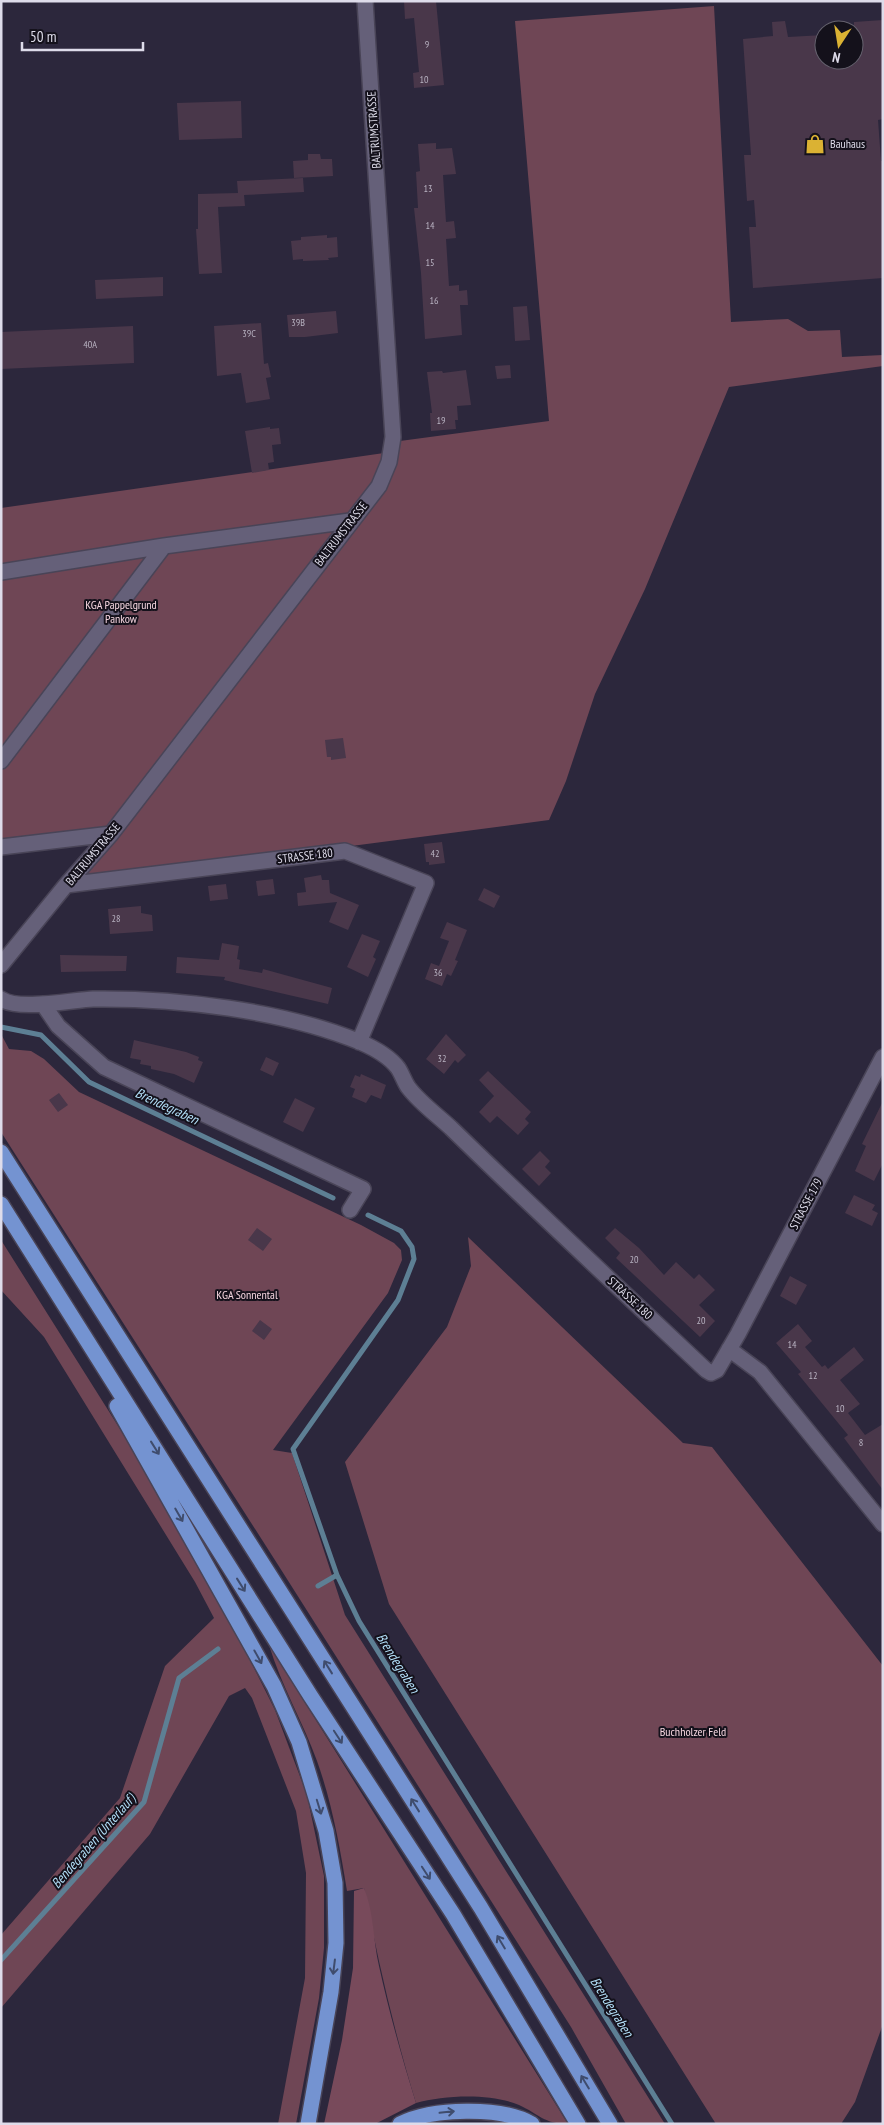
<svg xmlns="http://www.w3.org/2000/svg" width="884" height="2125" font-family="'PT Sans Narrow',sans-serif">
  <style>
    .green { fill: #6f4655 }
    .forest { fill: #784a5b }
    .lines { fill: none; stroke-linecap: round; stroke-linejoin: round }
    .stream { stroke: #5d7f94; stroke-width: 5 }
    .building { fill: #49374a }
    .minor-casing { stroke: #494457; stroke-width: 18 }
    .highway-casing { stroke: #494457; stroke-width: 18 }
    .minor { stroke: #656079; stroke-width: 15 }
    .highway { stroke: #7493d1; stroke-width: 15 }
    .oneway { stroke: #3f4c6d }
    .labels { text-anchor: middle; stroke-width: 4; stroke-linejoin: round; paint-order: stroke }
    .number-label { font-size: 10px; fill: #b9b3c2 }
    .street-label { font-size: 12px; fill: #dedcea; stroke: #14111b }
    .poi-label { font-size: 12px; fill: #dedcea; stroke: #14111b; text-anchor: start }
    .park-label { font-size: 12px; fill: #f5d5df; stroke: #14111b }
    .water-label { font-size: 14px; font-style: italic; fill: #b2def7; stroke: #14111b }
  </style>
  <rect width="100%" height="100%" fill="#2c273c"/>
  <path class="green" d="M714,6L731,322L788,319L808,331L840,330L842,357L883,355V366L729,387L645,589L595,694L566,781L549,820L78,882L394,465L400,441L549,421L515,21Z
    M384,453L381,470L95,844L1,854V508Z
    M1,1034L9,1049L31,1051L44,1059L79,1092L361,1225L394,1243L401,1250L402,1260L388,1293L273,1450L292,1453L345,1615L665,2124H626L571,2027L280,1568L1,1132Z
    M468,1237L683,1443L712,1447L883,1666V2024L855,2102L841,2124H716L389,1604L345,1462L447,1327L471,1266Z
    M1,1240L154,1483L219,1598L275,1710L307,1795L324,1876V1948L319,1998L296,2124H278L305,1978L306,1873L296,1811L252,1698L245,1688L229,1696L150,1834L1,2008V1935L120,1798L165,1666L214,1618L195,1582L44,1337L1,1290Z
    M269,1645L568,2124C544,2124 539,2114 519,2105C491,2093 445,2095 416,2103C394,2031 378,1961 364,1888L347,1891C340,1847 332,1803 317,1761C303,1722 281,1685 269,1645Z"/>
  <path class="forest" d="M364,1888C374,1912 373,1940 379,1966C389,2012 402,2058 416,2103L375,2124H324L342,2040L353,1968L354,1891Z"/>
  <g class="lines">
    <path class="stream" d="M1,1027L41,1035L89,1082L333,1198
      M368,1215L401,1231L412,1247L414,1259L398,1300L293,1449L337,1575L359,1621L672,2124
      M318,1586L337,1575
      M1,1960L144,1802L179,1678L218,1649"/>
  </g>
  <path class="building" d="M404,1H436L444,85L414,88L413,73L419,72L414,18L405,19Z
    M883,20V119L878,120L881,161H883V278L753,288L749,227H756L754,200L747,201L744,155H751L743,39L773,36L772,22L785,21L788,37L824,35V60H854V22Z
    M241,101L242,138L179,140L177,103Z
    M436,143V149L452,148L456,174L443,175L446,222L454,221L456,238L446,239L449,286L459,285V291L467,290L468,305H460L462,335L425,339L421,273L414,208H418L416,172L420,171L418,144Z
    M308,154H320L321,159H332L333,176L294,178L293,161L308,160Z
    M303,178L304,192L244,195L245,206L218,207L222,273L199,274L196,229H198V194L238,193L237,181Z
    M327,235V238L337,237L338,257L328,258L329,260L303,261V259L293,260L291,241L301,240V237Z
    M163,277V296L96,299L95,280Z
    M527,306L530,340L515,341L513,307Z
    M336,311L338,333L305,337H289L287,315Z
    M261,323L264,364L268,363L271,377L266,378L270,399L246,403L241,373L217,376L214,326Z
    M133,326L134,363L1,369V332Z
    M510,365L511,378L497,379L495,366Z
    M466,370L471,405L457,406L458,420H455L456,429L431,431L430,413H432L427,372L442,371L443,373Z
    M270,427V429L279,428L281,444L272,445L274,462L268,463L269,470L252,473L245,431Z
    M343,738L346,758L331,760V757H327L325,740Z
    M442,842L445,863L429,865V862H426L424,844Z
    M321,875L322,880H329L330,893L359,905L348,930L329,922L337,902L298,906L297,893L306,892L304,878Z
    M273,879L275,894L258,896L256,881Z
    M226,884L228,899L210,901L208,886Z
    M484,888L500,896L494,908L478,900Z
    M141,906V913L152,915L153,931L110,934L108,909Z
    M447,922L467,930L455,960L458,961L451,976L447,974L442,986L425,979L431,963L439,966L449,941L440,938Z
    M362,934L380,941L373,957L376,959L368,977L347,967Z
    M222,943L239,946L237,959L240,960L239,969L262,973L263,969L332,988L328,1004L224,980L225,977L176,973L177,957L219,960Z
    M60,955L127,956L126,971L61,972Z
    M446,1034L466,1055L458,1063L455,1060L444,1074L426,1059Z
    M134,1040L186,1052L199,1057L198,1060L203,1062L194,1083L174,1074L151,1069V1066L140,1064L141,1060L130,1058Z
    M266,1057L279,1063L273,1076L260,1070Z
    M488,1071L531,1112L525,1119L529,1123L518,1135L497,1116L490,1123L479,1112L494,1096L479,1080Z
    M361,1074L386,1085L381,1099L371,1095L366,1103L352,1097L355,1089L350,1087L355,1075L360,1077Z
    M59,1093L68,1105L58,1112L49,1100Z
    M295,1098L315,1108L303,1132L283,1122Z
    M883,1101V1163L874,1181L855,1171L866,1146L862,1144Z
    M540,1151L550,1161L545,1167L551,1173L539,1186L522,1169Z
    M854,1195L875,1205L872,1210L878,1213L872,1226L845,1213Z
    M257,1228L272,1239L263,1251L248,1240Z
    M615,1228L639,1248L664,1275L676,1262L694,1279L699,1274L715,1290L699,1305L715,1321L700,1337L616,1258L620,1253L605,1238Z
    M790,1276L807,1285L796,1305L780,1296Z
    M260,1320L272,1329L264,1340L252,1331Z
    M798,1324L812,1341L805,1347L822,1367L825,1365L828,1369L854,1347L864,1360L840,1380L860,1404L848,1413L865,1435L883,1424V1490L844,1438L848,1435L798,1374L801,1372L776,1343Z"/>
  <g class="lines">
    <defs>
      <path id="minor" d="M1,572L164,546L350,521
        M1,761L164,546
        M1,847L111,834
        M66,885L345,851L426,883L359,1042
        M1,965L66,885L111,834L379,486L389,462L393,437L365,1
        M1,999C18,1011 72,1000 93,999C177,998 282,1010 360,1042C374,1048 389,1056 398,1068C402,1074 404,1081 408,1087C419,1102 437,1115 451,1128C535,1210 621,1290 706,1370L711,1373L717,1370L738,1334L883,1057
        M43,1004L58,1026L104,1067L363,1189L350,1210
        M729,1349L760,1372L883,1524"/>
      <path id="highway" d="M1,1152L481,1908L610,2124
        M1,1204L310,1695L453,1914L578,2124
        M117,1406L274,1686L299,1742L326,1831L335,1883L336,1943L331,1992L308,2124
        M400,2124C432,2108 501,2106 532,2124"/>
    </defs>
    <use href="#minor" class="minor-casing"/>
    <use href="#highway" class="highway-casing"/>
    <use href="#minor" class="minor"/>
    <use href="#highway" class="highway"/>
  </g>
  <defs><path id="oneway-shaft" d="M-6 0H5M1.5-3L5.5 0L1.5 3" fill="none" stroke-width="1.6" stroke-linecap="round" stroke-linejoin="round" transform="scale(1.25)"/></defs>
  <g class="oneway">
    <use href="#oneway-shaft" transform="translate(155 1448) rotate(58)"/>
    <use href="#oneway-shaft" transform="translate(179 1515) rotate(60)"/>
    <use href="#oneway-shaft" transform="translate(241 1585) rotate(58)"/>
    <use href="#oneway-shaft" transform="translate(258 1657) rotate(61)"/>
    <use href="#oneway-shaft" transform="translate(328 1667) rotate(-122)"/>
    <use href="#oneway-shaft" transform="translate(338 1737) rotate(57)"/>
    <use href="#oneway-shaft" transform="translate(415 1805) rotate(-122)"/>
    <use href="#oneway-shaft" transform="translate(319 1807) rotate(73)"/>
    <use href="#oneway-shaft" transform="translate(426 1873) rotate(57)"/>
    <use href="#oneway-shaft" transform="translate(501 1942) rotate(-121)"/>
    <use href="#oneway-shaft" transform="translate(334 1967) rotate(97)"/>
    <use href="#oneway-shaft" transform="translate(585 2082) rotate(-121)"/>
    <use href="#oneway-shaft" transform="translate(447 2112) rotate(-6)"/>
  </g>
  <defs>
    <symbol id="shop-bare" viewBox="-9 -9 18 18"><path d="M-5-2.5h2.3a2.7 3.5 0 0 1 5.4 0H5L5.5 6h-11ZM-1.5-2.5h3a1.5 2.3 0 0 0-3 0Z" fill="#dbb233" stroke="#14111b" stroke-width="2.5" paint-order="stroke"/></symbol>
  </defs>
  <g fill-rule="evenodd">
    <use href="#shop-bare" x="801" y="130" width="28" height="28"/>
  </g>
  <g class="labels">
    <g class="number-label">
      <text x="427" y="48">9</text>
      <text x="424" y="83">10</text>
      <text x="428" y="192">13</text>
      <text x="430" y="229">14</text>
      <text x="430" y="266">15</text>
      <text x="434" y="304">16</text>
      <text x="298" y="326">39B</text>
      <text x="249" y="337">39C</text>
      <text x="90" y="348">40A</text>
      <text x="441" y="424">19</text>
      <text x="435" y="857">42</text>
      <text x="116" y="922">28</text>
      <text x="438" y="976">36</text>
      <text x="442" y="1062">32</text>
      <text x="634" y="1263">20</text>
      <text x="701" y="1324">20</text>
      <text x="792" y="1348">14</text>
      <text x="813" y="1379">12</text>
      <text x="840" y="1412">10</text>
      <text x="861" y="1446">8</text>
    </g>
    <g class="street-label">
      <text transform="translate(374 130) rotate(-94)" y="4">BALTRUMSTRASSE</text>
      <text transform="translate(341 534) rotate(-52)" y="4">BALTRUMSTRASSE</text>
      <text transform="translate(93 854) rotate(-50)" y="4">BALTRUMSTRASSE</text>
      <text transform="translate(305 856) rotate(-7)" y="4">STRASSE 180</text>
      <text transform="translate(806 1204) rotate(-62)" y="4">STRASSE 179</text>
      <text transform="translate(630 1298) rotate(43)" y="4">STRASSE 180</text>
    </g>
    <g class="poi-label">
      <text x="830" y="148">Bauhaus</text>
    </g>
    <g class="park-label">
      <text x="121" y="609">KGA Pappelgrund<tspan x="121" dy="14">Pankow</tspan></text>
      <text x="247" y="1299">KGA Sonnental</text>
      <text x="693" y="1736">Buchholzer Feld</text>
    </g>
    <g class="water-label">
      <text transform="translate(167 1106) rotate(25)" y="5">Brendegraben</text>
      <text transform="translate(398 1663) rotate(58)" y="5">Brendegraben</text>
      <text transform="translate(93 1841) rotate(-49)" y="5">Bendegraben (Unterlauf)</text>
      <text transform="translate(612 2007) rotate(58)" y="5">Brendegraben</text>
    </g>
  </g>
  <rect width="884" height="2125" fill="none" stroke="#dedcea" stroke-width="5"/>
  <g transform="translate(839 45) rotate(192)"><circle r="24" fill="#14111b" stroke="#65626e"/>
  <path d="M0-4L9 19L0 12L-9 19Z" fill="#dbb233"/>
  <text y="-8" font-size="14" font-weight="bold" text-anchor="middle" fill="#dedcea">N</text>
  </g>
  <path d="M22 42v8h121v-8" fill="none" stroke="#dedcea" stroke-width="2.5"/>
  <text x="30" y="42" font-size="15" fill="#dedcea" stroke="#14111b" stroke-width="4" paint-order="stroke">50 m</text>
</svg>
